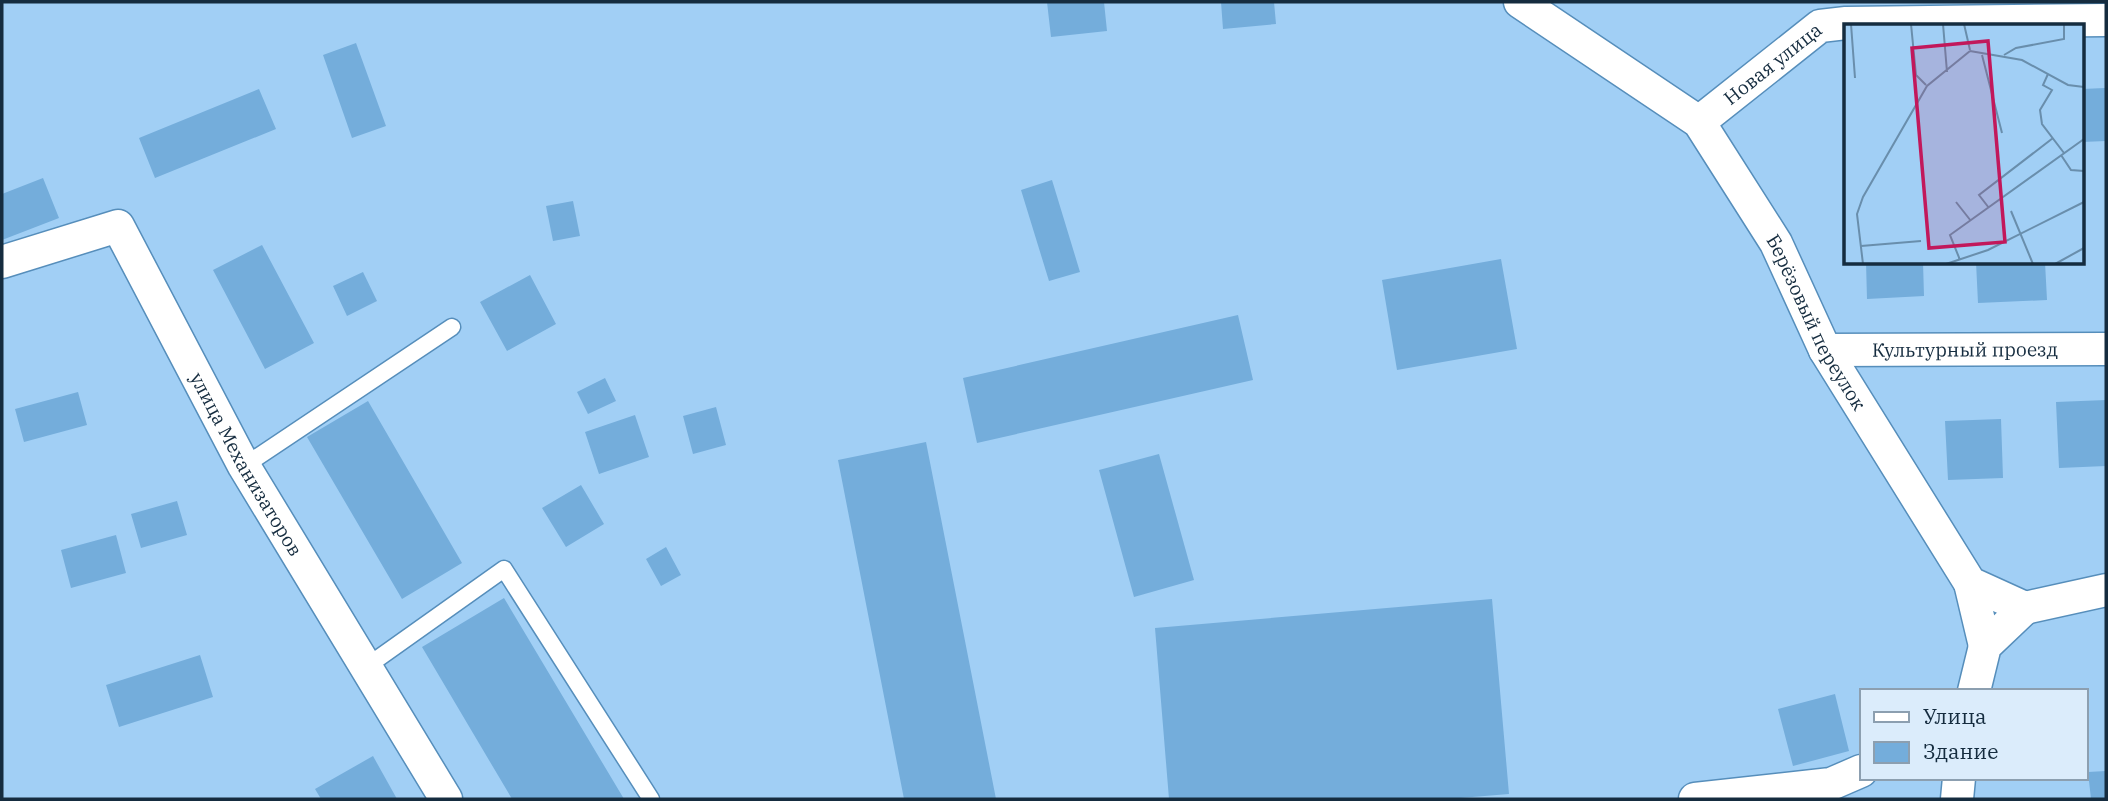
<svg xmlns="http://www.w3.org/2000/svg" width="2108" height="801" font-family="'IBM Plex Serif',serif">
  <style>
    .building { fill: #74addb }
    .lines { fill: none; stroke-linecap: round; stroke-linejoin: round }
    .service-casing { stroke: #568ebb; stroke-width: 19 }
    .minor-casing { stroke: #568ebb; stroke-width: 35 }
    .service { stroke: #fff; stroke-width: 16 }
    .minor { stroke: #fff; stroke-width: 32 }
    .labels { text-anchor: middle; stroke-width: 5; stroke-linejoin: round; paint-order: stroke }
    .street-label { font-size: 19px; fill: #152c3f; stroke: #dbecfb }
    .inset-road { fill: none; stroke: #698eac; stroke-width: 2 }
    .view { fill: #c2185b; fill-opacity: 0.15; stroke: #c2185b; stroke-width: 3.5 }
    .inset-edge { fill: none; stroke: #152c3f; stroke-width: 3.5 }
  </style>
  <rect width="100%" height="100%" fill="#a1cff5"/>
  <path class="building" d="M1047,2H1104L1107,31L1051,37Z
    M1221,2H1274L1276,24L1223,29Z
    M356,43L386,126L352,138L323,55Z
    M2105,88L2106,141L2082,142V89Z
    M259,89L276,129L155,178L139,138Z
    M43,178L59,218L2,240V194Z
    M1052,180L1080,272L1049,281L1021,190Z
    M573,201L580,236L553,241L546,206Z
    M262,245L314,343L265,369L213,270Z
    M1501,259L1517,349L1397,370L1382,280Z
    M1866,262H1923L1924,296L1867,299Z
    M1976,262H2045L2047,300L1978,303Z
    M363,272L377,301L347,316L333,286Z
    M530,275L556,324L507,351L480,302Z
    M1238,315L1253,380L977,443L963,378Z
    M605,378L616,401L588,414L577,392Z
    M78,392L87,425L24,442L15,409Z
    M2106,400V466L2059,468L2056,402Z
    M368,401L462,563L402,599L307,437Z
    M716,407L726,445L693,454L683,416Z
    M635,415L649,457L599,474L585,432Z
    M2001,419L2003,478L1948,480L1945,421Z
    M926,442L996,799H904L838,460Z
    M1159,454L1194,580L1134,597L1099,470Z
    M581,485L604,524L566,547L542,508Z
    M177,501L187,535L141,548L131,514Z
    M116,535L126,573L71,588L61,550Z
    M666,547L681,575L661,586L646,559Z
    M504,598L624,799H512L422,647Z
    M1492,599L1509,794L1448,799H1169L1155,628Z
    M200,655L213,697L119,727L106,685Z
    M1835,694L1849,751L1793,766L1778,709Z
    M373,756L397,799H321L315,789Z
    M2106,771V799H2091L2088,772Z"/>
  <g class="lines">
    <defs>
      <path id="service" d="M244,466L452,327
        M366,667L504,569L651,799"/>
      <g id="minor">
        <path id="s1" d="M1520,2L1699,122L1776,243L1825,350L1970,583L2025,608L2106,590"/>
        <path id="s2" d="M1699,122L1820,26L1846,23L2106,20"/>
        <path id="s3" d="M2,262L118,226L244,466L446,799"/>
        <path id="s4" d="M1825,350L2106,349"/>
        <path d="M1970,583L1985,646"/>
        <path d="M1974,691L1985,646L2025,608"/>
        <path d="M1695,799L1831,784L1861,771"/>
        <path d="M1957,799L1959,778"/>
      </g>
    </defs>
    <use href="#service" class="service-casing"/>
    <use href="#minor" class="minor-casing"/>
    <use href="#service" class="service"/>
    <use href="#minor" class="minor"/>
  </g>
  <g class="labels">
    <g class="street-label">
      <text dy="7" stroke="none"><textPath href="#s2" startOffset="94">Новая улица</textPath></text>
      <text dy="7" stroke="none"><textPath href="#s1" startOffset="448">Берёзовый переулок</textPath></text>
      <text dy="7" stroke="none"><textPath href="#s4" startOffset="140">Культурный проезд</textPath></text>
      <text dy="7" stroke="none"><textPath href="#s3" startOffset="392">улица Механизаторов</textPath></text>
    </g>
  </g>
  <g transform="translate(1844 24)">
    <rect width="240" height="240" fill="#a1cff5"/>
    <path class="inset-road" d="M7,0L11,54M67,0L72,51L82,61M99,0L103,48M120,0L126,26M126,27L178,36L224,61L240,63M138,31L158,109M160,31L172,24L220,15V0M204,50L199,61L208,66L196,86L198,100L220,129M217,131L227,146L240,147M112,178L127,197M145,184L135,171L209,114M167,187L189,240M17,222L77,217M116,236L106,211L240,115M19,240L13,190L19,173L83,62L126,27M102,240L144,226L240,178M211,240L240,224"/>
    <path class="view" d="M144,17L161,218L85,224L68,24Z"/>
    <rect width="240" height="240" class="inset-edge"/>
  </g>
  <rect width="2108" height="801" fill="none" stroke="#152c3f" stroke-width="7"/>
  <rect x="1860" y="689" width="228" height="91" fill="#dbecfb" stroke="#8c9fb0" stroke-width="2"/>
  <rect x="1874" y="712" width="35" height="10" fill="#ffffff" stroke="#8c9fb0" stroke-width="2"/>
  <text x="1923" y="724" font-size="21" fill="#152c3f">Улица</text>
  <rect x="1874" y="742" width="35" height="21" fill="#74addb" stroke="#8c9fb0" stroke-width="2"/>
  <text x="1923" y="759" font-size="21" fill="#152c3f">Здание</text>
</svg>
